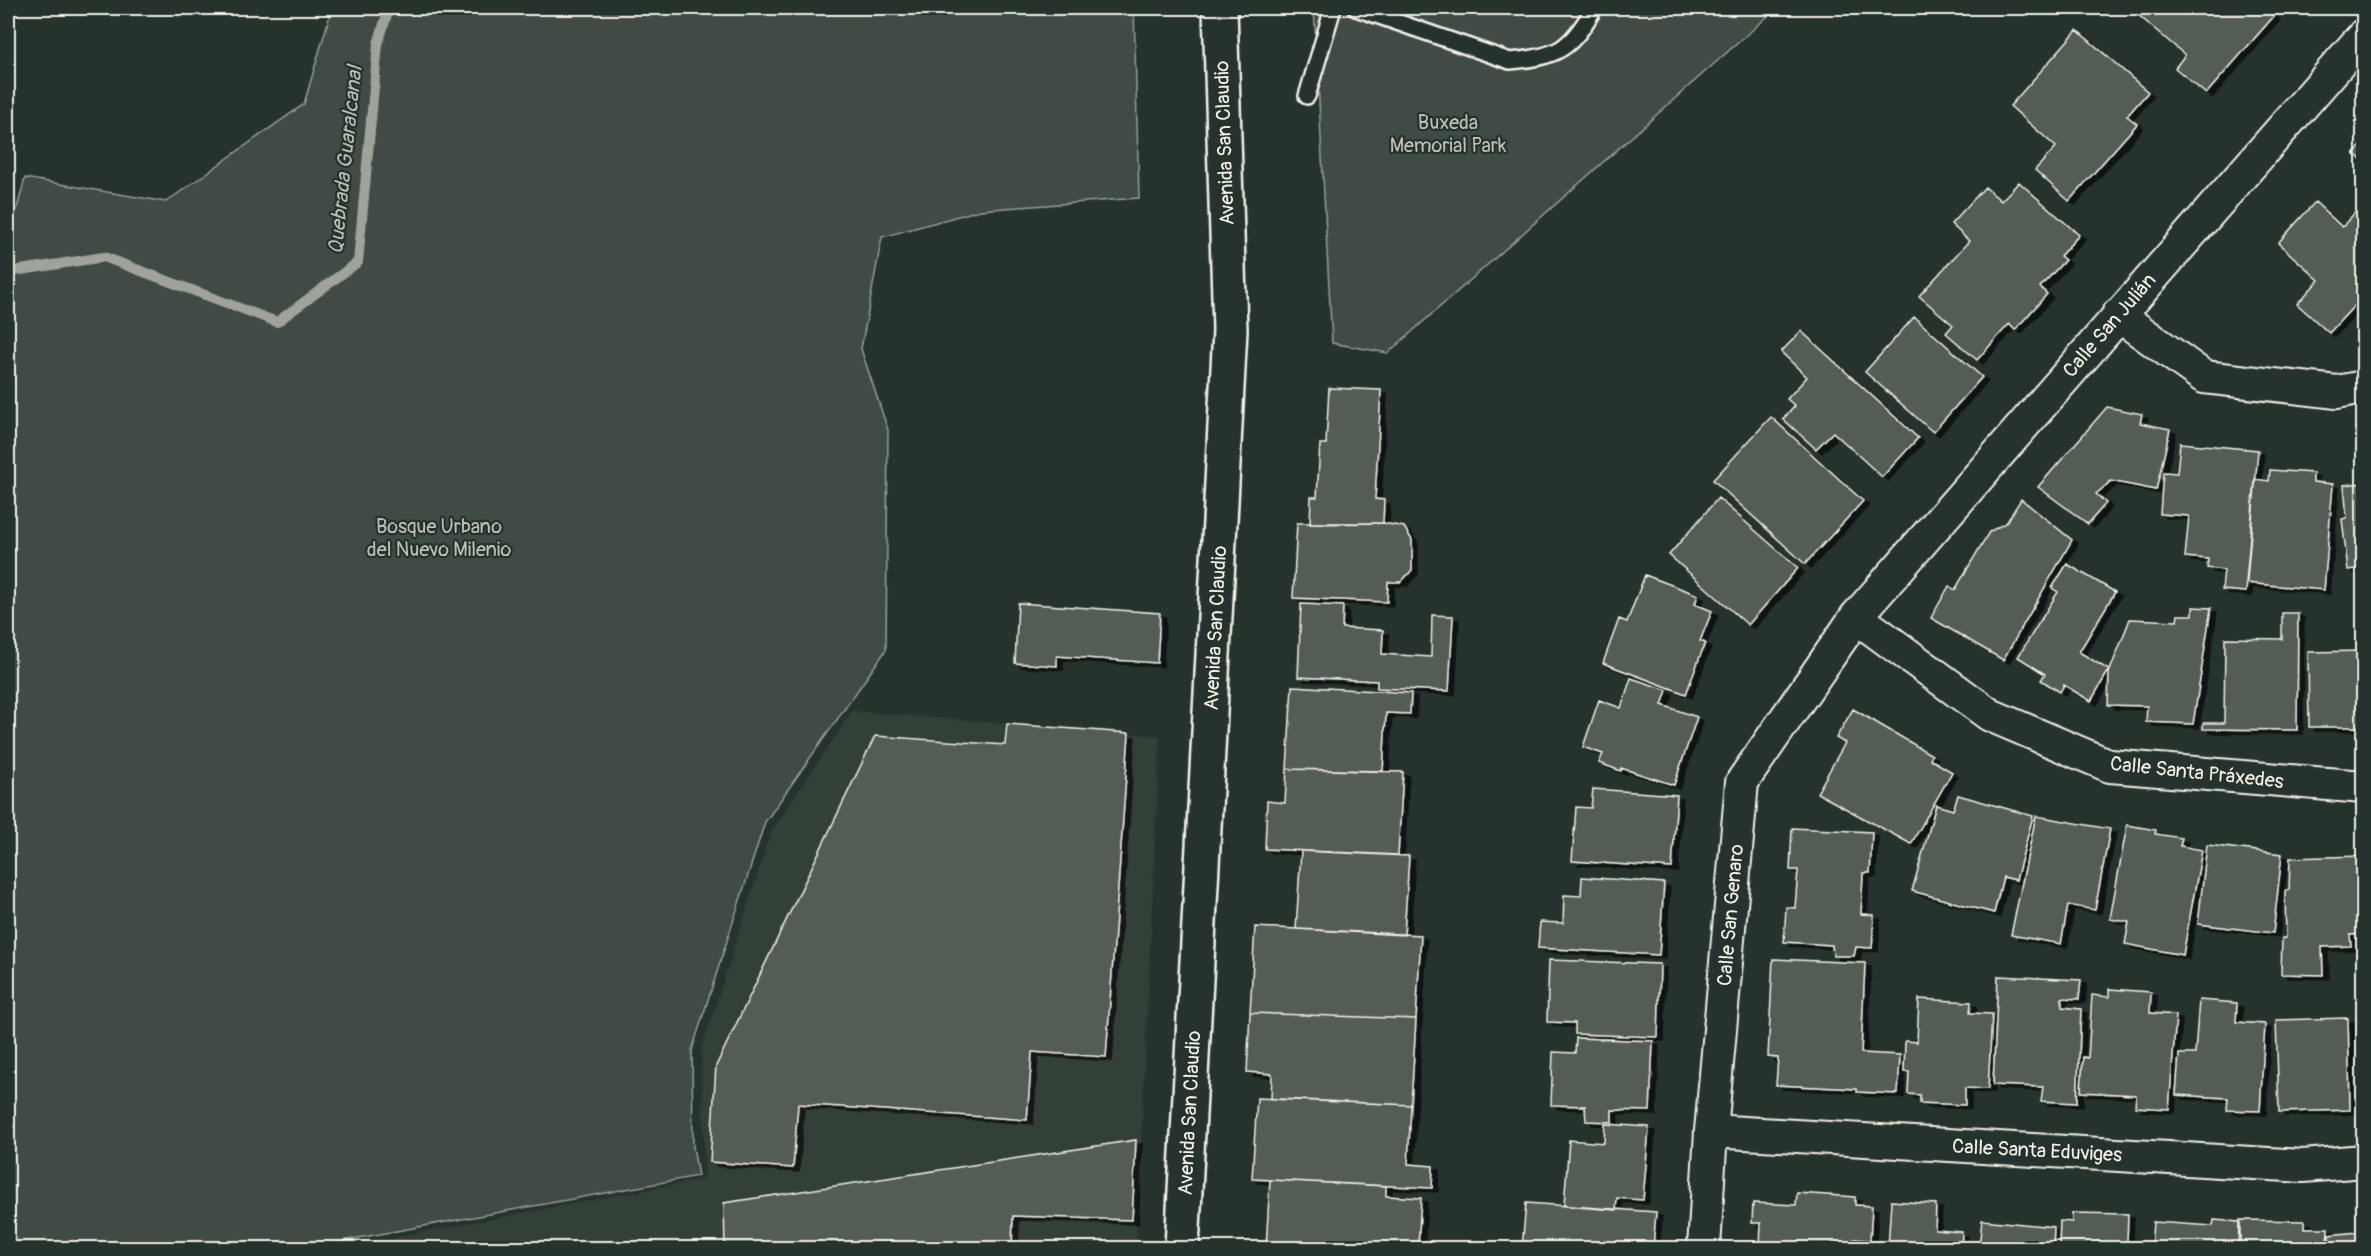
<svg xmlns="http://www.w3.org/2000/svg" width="2371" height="1256" font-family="Pangolin,sans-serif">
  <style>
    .built { fill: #333f39 }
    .green { fill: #414b45; stroke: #9a9e96; stroke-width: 1.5 }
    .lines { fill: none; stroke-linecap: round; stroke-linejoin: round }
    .stream { stroke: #9fa39b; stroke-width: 10 }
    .building { fill: #525c55; stroke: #f4f1e8; stroke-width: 1.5; filter: url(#shadow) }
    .lane-casing { stroke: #f4f1e8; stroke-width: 20 }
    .street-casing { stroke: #f4f1e8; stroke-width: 36 }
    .secondary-casing { stroke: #f4f1e8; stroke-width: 38 }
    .lane { stroke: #26332d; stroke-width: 15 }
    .street { stroke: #26332d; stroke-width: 32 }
    .secondary { stroke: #26332d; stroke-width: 33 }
    .labels { text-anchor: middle; stroke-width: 4.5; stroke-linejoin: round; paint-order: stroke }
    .park-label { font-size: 20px; fill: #bebfb7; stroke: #26332d }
    .street-label { font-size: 20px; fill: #f4f1e8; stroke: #26332d }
    .water-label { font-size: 21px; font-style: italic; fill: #bcbdb5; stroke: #26332d }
  </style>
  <defs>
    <filter id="shadow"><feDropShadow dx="6" dy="4" stdDeviation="0" flood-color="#0009"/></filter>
  </defs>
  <rect width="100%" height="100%" fill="#26332d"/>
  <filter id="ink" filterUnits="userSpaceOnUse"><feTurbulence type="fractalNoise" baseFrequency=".0167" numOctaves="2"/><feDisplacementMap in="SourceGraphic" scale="12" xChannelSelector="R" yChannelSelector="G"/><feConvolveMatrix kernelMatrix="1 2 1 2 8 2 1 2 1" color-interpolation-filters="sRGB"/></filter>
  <g filter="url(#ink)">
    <path class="built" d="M852,711L1160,736L1136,1248H375L400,1236L705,1179L701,1051L771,832Z"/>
    <path class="green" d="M332,8H1134L1139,198L980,210L882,237L861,349L888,430L886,650L765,822L692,1050L693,1147L698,1176L342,1241L328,1248H8V217L15,216L25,178L166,202L304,104Z
      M1314,8H1777L1388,353L1332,343Z"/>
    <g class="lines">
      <path class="stream" d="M8,272L104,257L277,322L358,262L378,44L389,8"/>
    </g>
    <path class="building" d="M2130,8H2264L2274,16L2206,94L2175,68L2185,55Z
      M2077,30L2148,92L2127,116L2137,124L2069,201L2035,170L2056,147L2010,106Z
      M2364,142V161L2354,154Z
      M2019,182L2079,235L2060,256L2065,260L2040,287L2047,294L2015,330L2009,324L1977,360L1946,333L1953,325L1919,296L1969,241L1951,224L1985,187L2001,201Z
      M2315,202L2342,227L2359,208L2364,212V295L2329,333L2297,304L2319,280L2278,243Z
      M1914,317L1982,377L1933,432L1865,372Z
      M1801,331L1918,438L1882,477L1833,432L1816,449L1783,419L1795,406L1787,399L1807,377L1781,352Z
      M1329,388L1381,390L1375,499L1384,500L1383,523L1310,524L1311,497H1317L1320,444H1326Z
      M2107,407L2142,414L2140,423L2170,429L2156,490L2111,481L2096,494L2106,503L2088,524L2038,487Z
      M1771,417L1863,501L1805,564L1713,480Z
      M2180,443L2258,450L2246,592L2222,590L2224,570L2207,568L2208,559L2185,557L2189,516L2160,514L2163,472L2177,473Z
      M2270,470L2313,473V482L2333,484L2324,590L2246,583L2255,479L2269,481Z
      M2364,483V568L2348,570L2342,519L2347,518L2344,485Z
      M1718,498L1798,568L1748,625L1669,555Z
      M2021,499L2072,540L2003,660L1931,618L1949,586L1955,590L1989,532L2007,522Z
      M1297,523H1383L1404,527L1412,540V570L1401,582H1388L1387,602L1293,598Z
      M2067,564L2115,592L2079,652L2109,670L2091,701L2064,685L2060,692L2041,680L2045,674L2018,657L2058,592L2052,588Z
      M1645,575L1698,595L1695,604L1712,611L1700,641L1705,643L1686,694L1603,663L1619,619L1627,622Z
      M1018,603L1160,613L1157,663L1057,656V666L1015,663Z
      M1301,604L1343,606L1342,628L1383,630L1382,654L1431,657L1432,615L1453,616L1449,691L1377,688V681L1298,677Z
      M2193,607L2211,608L2193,724L2146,722L2147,706L2108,705L2109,673L2130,619L2177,621L2178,615H2193Z
      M2282,613H2298L2297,730L2203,729V723H2224L2225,638L2282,639Z
      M2364,651V727H2309L2308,652Z
      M1631,678L1667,690L1662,705L1697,717L1674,785L1621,768V771L1599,763L1603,754L1583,747L1599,700L1621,708Z
      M1292,686L1411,693L1410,714L1386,713L1383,771L1287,769Z
      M1853,709L1932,755L1930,759L1952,772L1911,844L1817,793L1845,743L1836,738Z
      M1007,724L1129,733L1106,1057L1032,1052L1027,1120L798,1104L793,1168L710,1162L716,1066L875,736L1005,745Z
      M1287,769L1403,772L1398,855L1265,849L1267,801L1285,803Z
      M1593,789L1677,795L1672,868L1572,861L1576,807L1591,808Z
      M1958,795L2033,816L2016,880L2003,877L1994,913L1912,891L1936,805L1953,810Z
      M2036,816L2110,829L2095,910L2068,905L2061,944L2011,935Z
      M2127,825L2156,830L2155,834L2182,838L2180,846L2202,850L2183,955L2125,944L2129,922L2110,919Z
      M1792,828L1872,832L1870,873H1863L1861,914L1874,915L1872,948L1856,947L1854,956H1833L1832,945L1784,942L1786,907L1795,908L1798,870H1790Z
      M2207,845L2282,854L2273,933L2198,924Z
      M1301,851L1409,856L1404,935L1296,929Z
      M2364,856V934L2350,935L2351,946L2322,947L2323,975L2281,974L2282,938H2286L2285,891L2289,890L2290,858Z
      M1582,877L1664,883L1659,955L1538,948L1540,922L1563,923L1564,895L1581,896Z
      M1255,927L1421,935L1416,1019L1250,1013Z
      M1773,959L1865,963L1861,1053L1900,1055L1898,1094L1857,1092V1089L1776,1085L1778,1058L1768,1057Z
      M1549,960L1660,964L1658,1037L1575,1034V1023L1547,1022Z
      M1998,976L2081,980L2079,999L2062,998V1007L2081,1009L2077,1103L2041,1101L2043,1087L1993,1085Z
      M2109,989L2151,992L2150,1013L2176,1015L2169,1109L2135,1107L2136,1095L2081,1092L2083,1057L2088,1058L2092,995L2109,997Z
      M1919,999L1971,1002L1970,1013L1992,1014L1988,1089L1965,1088V1105L1920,1103V1095L1908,1094L1909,1072H1904L1905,1041L1917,1042Z
      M2199,1000L2237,1003L2236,1022L2265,1024L2260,1111L2227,1110L2228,1098L2176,1095L2179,1054H2195Z
      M1250,1013L1416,1019L1411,1105L1271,1099L1272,1074L1247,1072Z
      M2348,1018L2350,1110L2279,1112L2276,1020Z
      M2364,1025V1101L2362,1102L2360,1026Z
      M1576,1038L1653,1041L1650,1111L1612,1110V1122L1586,1121L1585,1106L1551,1105L1553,1052L1575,1053Z
      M1257,1098L1411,1105L1408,1164L1433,1166L1432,1188L1252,1179Z
      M1605,1124L1649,1127L1643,1200L1617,1198L1616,1210L1564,1206L1569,1140L1604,1143Z
      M1136,1140L1132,1220L1013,1216L1012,1248H725L724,1203Z
      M1270,1180L1386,1186V1196L1421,1198L1418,1248H1266Z
      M1797,1193L1855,1197V1205L1872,1206L1870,1240L1854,1239V1245L1832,1243V1248H1760L1761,1223H1752L1753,1203L1796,1205Z
      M1891,1201L1936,1204L1935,1230L1962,1232L1961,1248H1888Z
      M1526,1203L1656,1212L1653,1248H1522Z
      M2072,1213L2128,1214L2127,1242H2144V1248H2059L2060,1221L2072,1222Z
      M1982,1220L2054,1227L2053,1248H1979Z
      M2214,1220L2239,1222L2238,1248H2151L2153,1222L2213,1226Z
      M2240,1220L2305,1221V1228H2328L2327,1248H2240Z
      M2364,1229V1248H2330L2329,1235L2358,1232V1230Z"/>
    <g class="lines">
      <defs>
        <path id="lane" d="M1356,8L1510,61C1558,57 1571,49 1594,8
          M1307,96L1333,8"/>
        <path id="street" d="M2118,315L2204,377L2337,392L2364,387
          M1856,617L1990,715L2110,766L2364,787
          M1711,1131L2303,1166L2364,1161
          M1704,1248L1711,1131L1742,782L1856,617L2364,35"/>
        <path id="secondary" d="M1182,1248L1230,330L1220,8"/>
      </defs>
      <use href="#lane" class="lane-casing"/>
      <use href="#street" class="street-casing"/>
      <use href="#secondary" class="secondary-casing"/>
      <use href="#lane" class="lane"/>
      <use href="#street" class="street"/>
      <use href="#secondary" class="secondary"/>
    </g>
  </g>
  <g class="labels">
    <g class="park-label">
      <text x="1448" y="129">Buxeda<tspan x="1448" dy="23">Memorial Park</tspan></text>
      <text x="439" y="533">Bosque Urbano<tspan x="439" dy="23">del Nuevo Milenio</tspan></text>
    </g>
    <g class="street-label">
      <text transform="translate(1224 143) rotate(-92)" y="7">Avenida San Claudio</text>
      <text transform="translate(2109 325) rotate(-49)" y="7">Calle San Julián</text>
      <text transform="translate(1215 628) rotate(-87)" y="7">Avenida San Claudio</text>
      <text transform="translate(2197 772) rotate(6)" y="7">Calle Santa Práxedes</text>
      <text transform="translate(1730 915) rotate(-85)" y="7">Calle San Genaro</text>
      <text transform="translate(1189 1113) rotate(-87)" y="7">Avenida San Claudio</text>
      <text transform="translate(2037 1150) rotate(3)" y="7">Calle Santa Eduviges</text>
    </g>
    <g class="water-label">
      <text transform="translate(345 160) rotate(-84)" y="7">Quebrada Guaralcanal</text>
    </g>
  </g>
  <rect width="2371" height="1256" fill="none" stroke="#26332d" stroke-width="30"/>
  <rect x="15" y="15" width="2341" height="1226" fill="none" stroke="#f4f1e8" stroke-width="2" filter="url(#ink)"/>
</svg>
